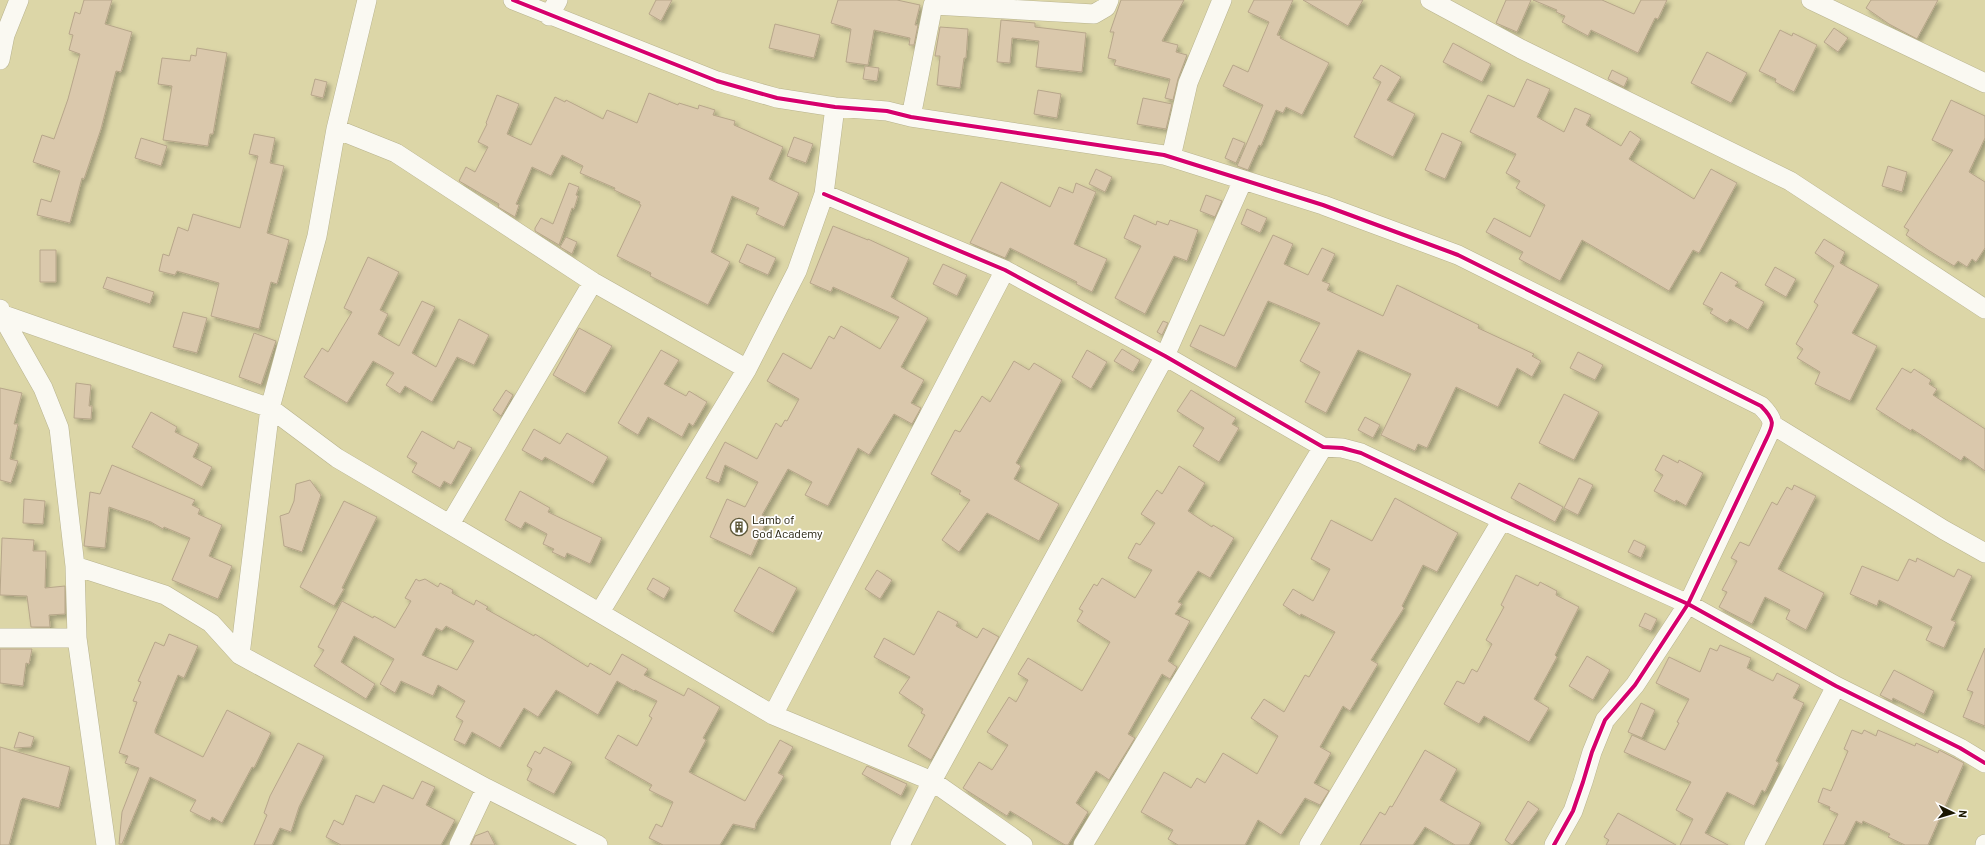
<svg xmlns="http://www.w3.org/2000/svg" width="1985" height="845" font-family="Barlow,sans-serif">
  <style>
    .building { fill: #dac8ac; stroke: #b7a68a; fill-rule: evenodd; filter: url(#shadow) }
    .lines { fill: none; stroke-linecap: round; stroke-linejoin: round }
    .minor-casing { stroke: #b8b38e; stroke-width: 20 }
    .minor { stroke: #faf9f2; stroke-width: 19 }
    .cycleway-casing { stroke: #fff; stroke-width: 6 }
    .cycleway { stroke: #d6006c; stroke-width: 4 }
    .labels { text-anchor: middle; stroke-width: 3.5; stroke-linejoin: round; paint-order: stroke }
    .poi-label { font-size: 12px; fill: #1a1600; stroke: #fff; text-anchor: start }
  </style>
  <defs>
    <filter id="shadow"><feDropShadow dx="3.5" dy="3.5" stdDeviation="2" flood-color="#0004"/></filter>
  </defs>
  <rect width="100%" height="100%" fill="#dcd6a7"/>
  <path class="building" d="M84,0H112L105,24L132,32L121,72L116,71L101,129L84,179L82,178L70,223L37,215L41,199L51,202L60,171L33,162L42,135L54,139L68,99L80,54L69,50L73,35L69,34L75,12L80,14Z
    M656,0H672L661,21L649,14Z
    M838,0H897L920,5L915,25H918L914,45H909L910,38L874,30L868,65L846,62L851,29L831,23Z
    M1121,0H1184L1162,41L1178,45L1176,52L1187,55L1178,79L1173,100L1165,98L1170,79L1114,65L1116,60L1108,58L1114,32H1110Z
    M1254,0H1293L1277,35L1281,36L1280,38L1329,63L1302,115L1286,107L1283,113L1276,110L1261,146L1259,145L1248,170L1237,166L1263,105L1223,86L1233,65L1248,72L1269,22L1248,12Z
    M1303,0H1363L1348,26Z
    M1506,0H1531L1517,32L1496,23Z
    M1533,0H1602L1634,14L1641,0H1667L1658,19L1655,18L1638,53L1591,30L1588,36L1562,22L1565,16L1556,12L1557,10Z
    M1871,0H1938L1917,39L1889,24L1866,8Z
    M1001,20L1035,23V27L1086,33L1082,72L1036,67L1039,41L1012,38L1010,63L997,62Z
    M775,24L820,35L814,58L769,48Z
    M940,27L968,29L966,58H964L960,88L937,85L940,56H935Z
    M1834,28L1848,38L1838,52L1824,42Z
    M1780,30L1792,36L1793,33L1817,45L1794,92L1775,82L1776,79L1759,71Z
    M1453,43L1491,64L1482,82L1443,62Z
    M197,48L227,53L213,134H210L208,146L163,140L172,86L158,84L162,58L190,61L191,55L196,56Z
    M1707,52L1747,73L1731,103L1691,83Z
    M1381,65L1401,77L1387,100L1415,114L1393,157L1354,137L1381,82L1373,78Z
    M865,66L879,68L877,81L863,79Z
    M1612,70L1628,78L1624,87L1608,79Z
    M315,79L327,82L323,98L311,95Z
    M1527,79L1550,89L1537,117L1564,132L1575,108L1591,115L1586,125L1621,146L1630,131L1641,139L1629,159L1694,199L1711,169L1737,183L1699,253L1693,250L1669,291L1582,240L1560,281L1519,259L1523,252L1486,232L1494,218L1530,237L1545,205L1516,188L1520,181L1506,173L1516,154L1470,132L1488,95L1514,107Z
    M1038,90L1061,94L1057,118L1034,114Z
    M649,93L678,105L679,103L698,109L699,105L715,110L713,115L735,121L734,125L783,147L769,179L799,193L784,227L756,214L759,208L732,196L711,252L730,262L708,305L650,276L651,273L617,256L641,205L639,204L640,202L614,190L615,188L580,173L583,166L562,155L551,176L532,167L516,204L519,205L515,217L498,207L499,204L459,181L466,167L475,172L488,147L478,142L487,124L486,123L497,95L519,104L507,134L531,145L555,97L565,102L566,100L603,119L607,110L637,123Z
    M1143,98L1172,104L1166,129L1137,124Z
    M1951,100L1985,116V138L1969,172L1985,182V248L1976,262L1972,259L1967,267L1958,261L1954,266L1928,250L1906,235L1909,230L1904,227L1953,150L1932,140Z
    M1442,133L1462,142L1445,179L1425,170Z
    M254,134L275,138L270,163L284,166L267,233L289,240L277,284L271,282L259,329L211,316L219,283L177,271L175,275L159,271L163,254L169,256L178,227L188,231L193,214L240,228L258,156L249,154Z
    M794,137L813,144L806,163L787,156Z
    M141,138L167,146L161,166L135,158Z
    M1233,138L1245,143L1236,163L1225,158Z
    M1888,166L1907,172L1902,192L1882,186Z
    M1096,169L1112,177L1105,192L1089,184Z
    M1001,182L1050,207L1059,187L1073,193L1076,183L1096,192L1074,244L1107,259L1092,292L1076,284L1077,282L1010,248L1005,258L970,243Z
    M569,183L579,187L576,195L578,196L574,209L572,208L559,245L535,231V228L541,218L553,224Z
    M1206,195L1222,201L1215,217L1200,211Z
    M1247,209L1267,218L1260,233L1241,224Z
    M1134,215L1156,225L1157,221L1168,225L1170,220L1198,230L1187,261L1174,256L1145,314L1115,298L1141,246L1124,238Z
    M833,226L868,240V239L909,258L891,297L928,318L901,367L924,380L911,403L921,408L912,424L894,414L869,455L858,448L828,506L805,495L812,482L788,469L762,515L768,518L751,556L710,537L727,499L745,507L758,482L725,465L719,483L706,478L725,442L757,459L776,423L781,427L785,420L787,421L799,399L767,381L783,353L811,369L829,336L834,339L841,326L880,349L899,317L833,287L831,292L810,283Z
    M1273,235L1293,244L1284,264L1308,275L1322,248L1335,254L1322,281L1330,284L1327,290L1383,316L1397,285L1479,325L1478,328L1534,354L1532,356L1541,361L1532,377L1517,368L1498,407L1456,387L1427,448L1418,444L1415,451L1381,435L1411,374L1358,350L1326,413L1305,402L1320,372L1300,361L1320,323L1268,301L1236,368L1190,346L1200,325L1224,336Z
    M566,237L577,242L572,254L560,247Z
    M1824,239L1845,252L1840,263L1879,285L1852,333L1877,346L1850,401L1815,384L1820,372L1797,358L1803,349L1796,344L1818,305L1814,302L1834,266L1815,253Z
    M747,244L776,258L768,275L739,262Z
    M40,250H56V282H40Z
    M368,257L399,272L380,310L388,314L378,334L399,346L422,301L435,307L412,353L436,367L459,319L489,335L474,365L457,357L432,402L405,386L400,394L386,385L394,373L373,361L347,403L304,377L322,348L328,352L352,312L344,308Z
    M943,264L967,275L957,296L933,284Z
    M1775,267L1796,279L1786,297L1765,285Z
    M1721,272L1738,282L1735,286L1764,302L1748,330L1730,319L1727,323L1710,313L1713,309L1703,304Z
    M107,277L154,292L150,304L103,288Z
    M183,312L207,318L197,353L173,347Z
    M1163,321L1168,323L1162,335L1157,332Z
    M579,328L612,346L585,393L553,375Z
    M254,333L276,341L261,385L239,377Z
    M1122,349L1140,360L1133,372L1114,361Z
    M661,350L679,360L664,384L686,396L689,391L707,402L693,426L689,423L682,437L648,417L638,435L618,423Z
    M1087,350L1107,362L1091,389L1072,377Z
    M1578,352L1603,365L1595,380L1570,368Z
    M1014,361L1029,370L1034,363L1062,380L1016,463L1021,466L1014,479L1059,504L1039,541L987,513L959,552L942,540L970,500L959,494L961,491L931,474L955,430L960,432L982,396L990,402Z
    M1902,368L1911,373L1914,369L1931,380L1929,384L1937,389L1933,395L1985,429V471L1964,456L1961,461L1912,429L1911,431L1876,409Z
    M76,383L91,385L89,406H92L91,419L74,418Z
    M0,388L22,393L14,424H18L10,459L18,461L11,483L0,480Z
    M506,390L513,395L501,416L493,410Z
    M1191,390L1236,418L1232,424L1239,428L1219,462L1193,446L1204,428L1177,411Z
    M1564,394L1599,412L1574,460L1539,443Z
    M151,412L177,427L175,432L199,444L193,457L212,467L202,487L132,447Z
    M1365,417L1380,425L1373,438L1358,430Z
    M534,429L560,444L567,433L608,457L593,484L545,457L542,461L522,450Z
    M422,431L454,449L458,441L472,448L451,485L444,481L440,488L412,472L417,463L407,457Z
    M1663,455L1678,463L1679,460L1703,473L1686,506L1676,500L1675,502L1654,491L1663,475L1655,470Z
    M112,465L195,500L192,505L200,509L198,514L222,525L209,556L232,566L218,599L172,580L190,538L164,527L163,529L151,522L109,507L105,548L84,546L90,492L100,494Z
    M1179,466L1205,483L1188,511L1212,527L1213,525L1234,538L1210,578L1198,571L1178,602L1182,604L1175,614L1190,621L1168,661L1177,667L1170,679L1162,674L1128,734L1135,738L1109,780L1096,771L1076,803L1088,812L1068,845H1065L1010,811L1007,816L963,788L979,762L992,770L1008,745L987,732L1009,697L1016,702L1028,680L1018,674L1028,658L1082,691L1110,642L1077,621L1083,611L1079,609L1094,584L1097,586L1102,578L1135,598L1152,570L1128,558L1136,543L1140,545L1155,523L1141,514L1157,490L1162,494Z
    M1579,478L1593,485L1578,515L1564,508Z
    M310,480L321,495L302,552L284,546L280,516L289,513L294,501L296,484Z
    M1519,483L1563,507L1555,522L1511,498Z
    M1794,485L1816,496L1778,569L1824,593L1806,630L1786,619L1790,610L1765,597L1752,624L1719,607L1727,592L1722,590L1737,561L1731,558L1740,542L1749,546L1772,502L1777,505L1787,487L1792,490Z
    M520,491L550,508L548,512L602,538L590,564L567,553L565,558L552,552L554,549L543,544L547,534L525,522L521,529L505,520Z
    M1395,498L1458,533L1437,572L1423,565L1402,606L1404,608L1371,660L1378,664L1350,711L1343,706L1320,747L1331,753L1314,783L1329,791L1320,805L1305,798L1281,835L1258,820L1245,845H1178L1168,839L1173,830L1141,812L1164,772L1191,788L1197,778L1205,783L1223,753L1257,774L1278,736L1251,718L1264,699L1284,712L1305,675L1309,677L1335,632L1301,614L1300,616L1283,605L1293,589L1313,601L1330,569L1311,559L1331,520L1372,541Z
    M24,499L45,501L43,524L23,523Z
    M344,501L377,517L342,588L344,589L334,606L300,587Z
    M2,538L34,540L33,551H46L45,588L65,586V614L49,615L50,627H31L27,596L0,595Z
    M1634,540L1646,546L1641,558L1628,552Z
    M1917,558L1954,577L1958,569L1972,576L1951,620L1956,622L1944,648L1926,640L1932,627L1879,600L1877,606L1850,594L1862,566L1898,581L1909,559L1916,562Z
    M759,567L797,588L773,633L734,611Z
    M877,570L892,580L880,599L865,589Z
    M1516,575L1538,586L1540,582L1557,591L1556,595L1579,607L1555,655L1557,657L1534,699L1549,708L1529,742L1484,716L1479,724L1444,704L1457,681L1464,684L1472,669L1477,672L1492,644L1486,640L1504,607L1501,605Z
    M653,578L670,588L664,599L647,589Z
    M416,579L419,581L425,579L438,587L440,583L453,590L452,593L474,605L476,600L488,607L486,609L534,636L535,634L588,667L590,663L610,675L622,654L648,669L644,675L684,696L688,688L720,707L703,738L706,740L689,772L745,801L780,740L793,747L778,773L784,776L756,823L755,829L733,824L720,845H663L649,838L656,824L662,827L673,802L649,790L652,785L605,758L618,735L637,746L652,718L649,716L657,701L635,690L634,691L617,681L598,715L556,690L538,717L524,708L500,748L472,732L465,745L454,740L463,721L456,717L465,701L438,685L433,696L401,681L395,693L380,684L394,659L354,636L341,662L375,684L366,699L314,666L324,650L318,647L342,601L373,618L374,616L395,628L411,601L405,598ZM446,626L474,641L457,670L422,655L436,628L442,631Z
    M938,611L958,622L956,626L977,638L983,628L999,637L931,760L908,746L925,715L921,713L923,709L899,693L910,677L874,657L884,638L914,655Z
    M1645,613L1657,619L1651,631L1639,626Z
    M169,634L198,646L184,678L178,675L155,730V733L203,757L227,710L271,733L254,768L252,767L222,823L212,817L210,821L190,811L196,800L150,777L122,844H119L122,812L139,768L125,763L128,756L119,753L137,702L133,701L141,682L138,681L145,665L155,642L164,646Z
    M1720,645L1751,658L1747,668L1773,681L1777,673L1800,685L1793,698L1804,703L1776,761L1779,763L1765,792L1762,790L1754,806L1727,792L1705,833L1728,845H1680L1693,819L1676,810L1691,782L1624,752L1632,735L1665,750L1679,723L1677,722L1689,699L1656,683L1669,657L1700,672L1710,648L1717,651Z
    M1985,648V726L1963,717L1973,692L1967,690Z
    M0,649H32L29,664L26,663L23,686L0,683Z
    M1587,656L1610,670L1593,700L1569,686Z
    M1894,670L1934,691L1924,714L1893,698L1892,701L1880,695Z
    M1641,703L1655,710L1642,738L1628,732Z
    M1852,730L1862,734L1864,730L1876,736L1878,730L1915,746L1916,743L1938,753L1939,750L1964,763L1928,845H1905L1888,837L1890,834L1863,821L1862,824L1856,821L1844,845H1823L1838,814L1829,810L1830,807L1818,802L1823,788L1831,791L1848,751L1844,749Z
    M19,732L34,737L31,747L14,748Z
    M298,743L324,756L299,807L291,832L280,828L272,845H254L267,815L264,813L270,796Z
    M0,747L70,767L59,808L23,798L21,800L9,845H0Z
    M544,747L572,762L554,794L527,780L532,769L527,766L535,751L540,754Z
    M1425,750L1457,769L1440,800L1481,823L1469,845H1455L1425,827L1413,845H1360L1380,812L1385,815L1390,806L1392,807Z
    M867,766L907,784L901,796L862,774Z
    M422,781L435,787L426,805L455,820L441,845H341L326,837L334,820L343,825L356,795L374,803L383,785L413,799Z
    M1528,801L1539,809L1512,845L1505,840Z
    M1618,813L1676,845H1606L1609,840L1604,837Z
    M488,831L495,845H471L475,836Z"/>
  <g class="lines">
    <defs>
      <path id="minor" d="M513,0L717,81L777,98L835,107L887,111L911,117L1164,155L1323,205L1458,255L1761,406C1777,422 1773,425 1764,444L1688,604L1635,685L1605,720L1592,752L1583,782L1573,811L1554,845
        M1430,0L1521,49L1790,181L1985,309
        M1811,0L1985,83
        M549,16L558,0
        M0,60L5,35L19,0
        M911,117L933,5L1094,14L1106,7L1109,0
        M336,129L396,153L593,282L747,369
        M1171,157L1188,83L1222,0
        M824,194L1005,270L1165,356L1323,447L1342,448L1361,453L1502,520L1688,604L1836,686L1960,748L1985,763
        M0,309L1,314L43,388L59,428L75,566L77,638L106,845
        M1,314L270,408L337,458L773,715L932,781L1023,845
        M1773,425L1944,530L1985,553
        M450,524L593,282
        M75,566L165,595L211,623L240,655L486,788L598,845
        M600,612L747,369L797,271L824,194L835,107
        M0,638H77
        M240,655L270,408L317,236L336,129L367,0
        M773,715L1005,270
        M459,845L486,788
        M900,845L932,781L1165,356L1243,180
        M1083,845L1323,447
        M1309,845L1502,520
        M1754,845L1836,686
        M1985,845V844"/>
    </defs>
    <use href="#minor" class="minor-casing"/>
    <use href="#minor" class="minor"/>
    <defs>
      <path id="cycleway" d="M513,0L717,81L777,98L835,107L887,111L911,117L1164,155L1323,205L1458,255L1761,406C1777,422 1773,425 1764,444L1688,604L1635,685L1605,720L1592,752L1583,782L1573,811L1554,845
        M824,194L1005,270L1165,356L1323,447L1342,448L1361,453L1502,520L1688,604L1836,686L1960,748L1985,763"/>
    </defs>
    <use href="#cycleway" class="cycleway-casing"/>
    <use href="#cycleway" class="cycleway"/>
  </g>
  <defs>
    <symbol id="building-ring" viewBox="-11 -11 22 22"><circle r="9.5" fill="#fff" stroke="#5e593a" stroke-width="1.5"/><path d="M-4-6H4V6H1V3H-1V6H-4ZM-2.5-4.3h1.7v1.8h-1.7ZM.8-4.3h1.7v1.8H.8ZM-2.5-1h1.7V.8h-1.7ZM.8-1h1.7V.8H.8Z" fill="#5e593a"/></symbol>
  </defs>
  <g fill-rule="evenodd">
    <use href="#building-ring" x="729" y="517" width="20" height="20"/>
  </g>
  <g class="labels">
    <g class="poi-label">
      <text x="752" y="524">Lamb of<tspan x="752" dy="14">God Academy</tspan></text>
    </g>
  </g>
  <g transform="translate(1953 813) rotate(95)" stroke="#ffffff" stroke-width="3" paint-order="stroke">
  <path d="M0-3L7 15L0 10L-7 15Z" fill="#1a1600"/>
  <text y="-6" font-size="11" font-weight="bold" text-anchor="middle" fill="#1a1600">N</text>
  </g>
</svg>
